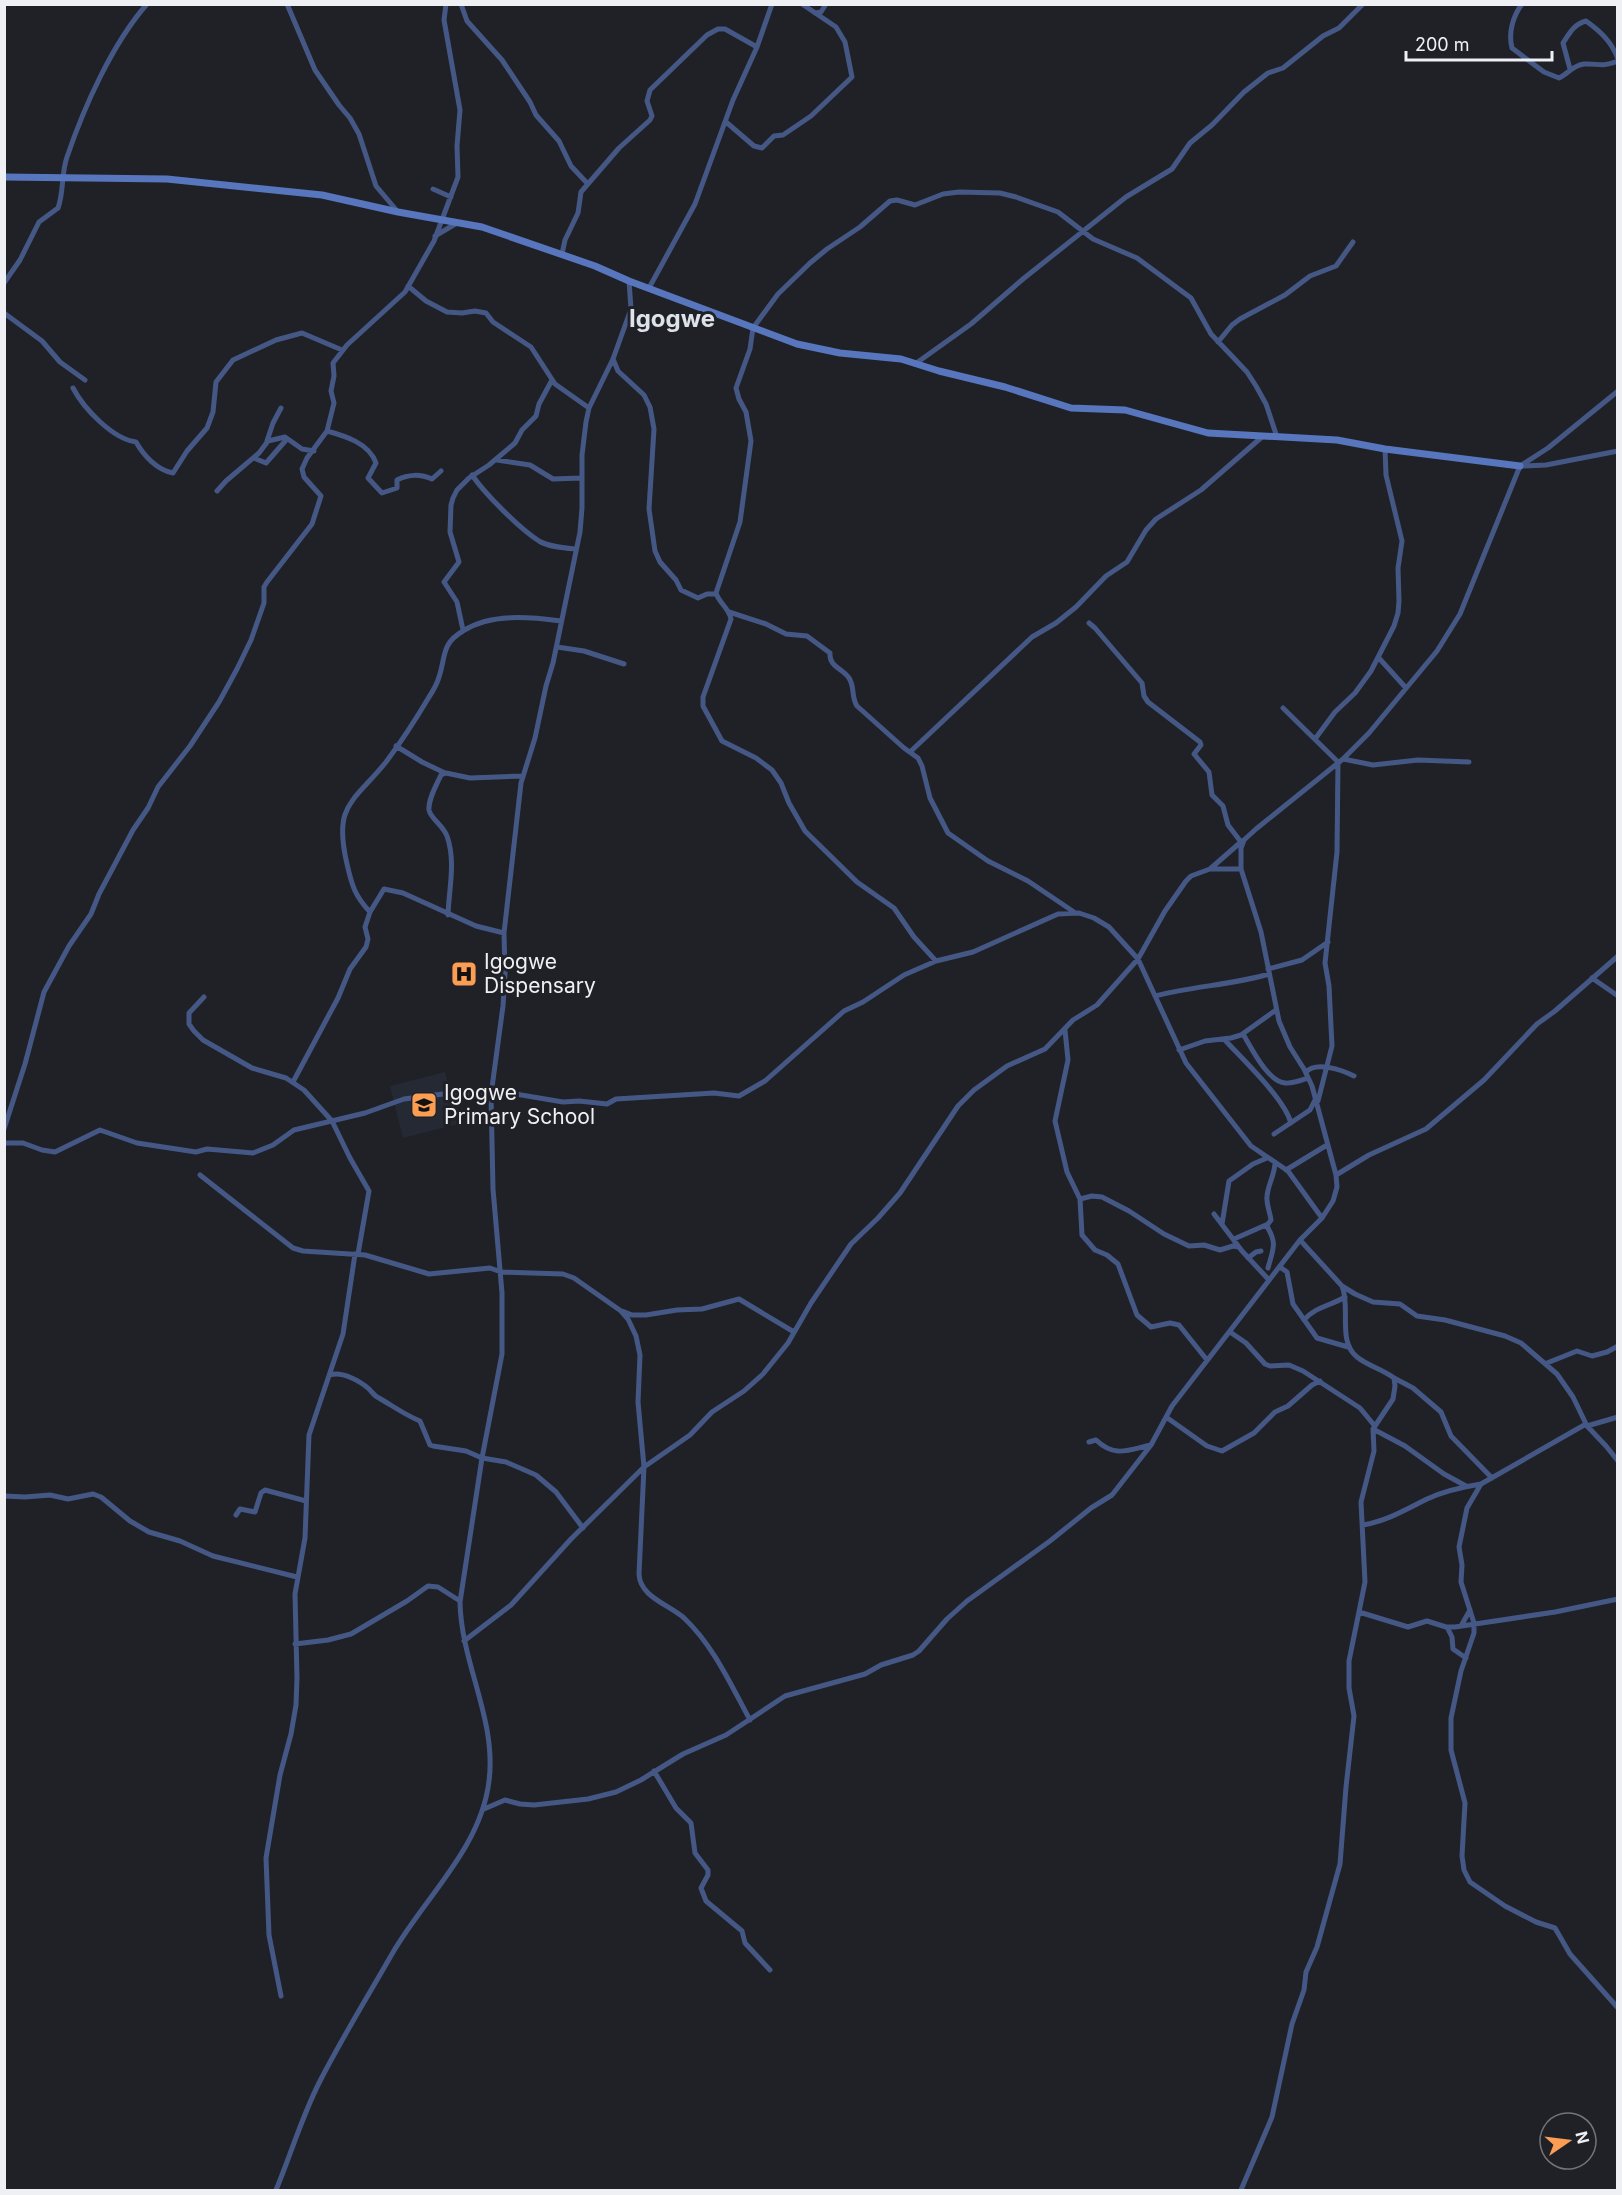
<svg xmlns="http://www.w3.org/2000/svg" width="1622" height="2195" font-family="Inter,sans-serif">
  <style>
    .built { fill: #252934 }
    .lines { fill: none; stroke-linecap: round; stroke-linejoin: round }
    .minor { stroke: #455885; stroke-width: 5 }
    .secondary { stroke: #5876bd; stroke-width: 7 }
    .labels { text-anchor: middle; stroke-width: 6; stroke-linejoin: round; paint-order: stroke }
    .poi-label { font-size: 21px; fill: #eff0f4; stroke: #1f2127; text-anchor: start }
    .quarter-label { font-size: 24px; font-weight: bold; fill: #dee2e9; stroke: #1f2127 }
  </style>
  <rect width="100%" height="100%" fill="#1f2127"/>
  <path class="built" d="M445,1072L458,1124L403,1138L390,1086Z"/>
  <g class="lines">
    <path class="minor" d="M287,4L315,70L339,105L350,118L359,134L376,186L398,212
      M461,4L467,21L502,60L530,102L536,115L559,141L571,166L587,183
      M1522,4C1513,16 1508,33 1512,48L1544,72L1559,78C1568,74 1573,65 1584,64C1599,63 1600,68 1618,61
      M815,13L821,12L826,4
      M1570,69L1563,43C1569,34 1574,24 1586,21C1600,31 1612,42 1618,59
      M726,122L754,146L762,148L774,136L783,135L811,116L852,77L845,42L836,27L802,4
      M433,189L451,197
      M435,236L457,223
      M562,254L565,240L578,213L581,192L619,148L650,120L652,116L647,101L650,90L707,35L718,29H725L757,47
      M4,283L20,260L39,222L58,208C64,192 61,174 67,157C84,107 112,44 147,4
      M408,286L426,301L447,312L462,313L475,311L486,313L493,322L531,347L555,384L589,408
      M649,288L695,204L733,100L757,47L772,4
      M4,313L42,341L60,362L85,380
      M1218,342L1232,325L1240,319L1285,295L1310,276L1336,266L1353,242
      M613,359L618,371L644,395L650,407L654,429L649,509L655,551L660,562L676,580L681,590L698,598L707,594H716
      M915,364L971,324L1023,279L1126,197L1172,169L1190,143L1212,125L1244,92L1268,73L1283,68L1323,36L1339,28L1363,4
      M73,388C84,409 113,439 136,442C144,456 157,470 173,473L187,451L207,428L213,412L216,382L233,360L276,340L302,333L342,350
      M327,431C345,436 369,443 376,463L368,478L382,493L397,488V480C408,474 421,474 432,479L441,471
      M267,441L273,423L281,408
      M254,458L266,463L287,439
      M497,460L530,465L553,479L581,478
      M1522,466L1546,465L1618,451
      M472,475C485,494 520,529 539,541C549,547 564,548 576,549
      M217,491L226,481L259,453L268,441L285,437L302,449L314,451
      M729,612L766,624L786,634L807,636L830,653C829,667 842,668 849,678C855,687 851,697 857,706L904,748L918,758L922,766L930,798L948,833L988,861L1028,881L1074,912
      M1089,623L1095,628L1142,683L1144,696L1148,702L1200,742L1201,745L1194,754L1209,772L1212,795L1223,806L1228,825L1241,842
      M463,630L457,602L444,582L459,562L450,532L451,505L453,498L457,490L469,478L489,465L515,443L522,430L536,416L539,404L552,380
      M557,647L584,651L624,664
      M1378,657L1406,688
      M1283,708L1338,762L1337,852L1325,963L1329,986L1332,1046L1318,1101
      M1315,739L1335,712L1355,693L1371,671L1394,626L1398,613L1399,601L1398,568L1402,541L1386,475L1385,449
      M396,746L422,762L445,773
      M910,752L1032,637L1056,623L1076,607L1106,576L1127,562L1146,530L1156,519L1201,490L1263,436
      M1343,759L1373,765L1418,760L1469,762
      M1210,869H1241
      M370,912C355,896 352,886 347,864C333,804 353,803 386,762C401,742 416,719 429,697C433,691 437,684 439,677C446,656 441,644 463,631C491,613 530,617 561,621
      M448,915C449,888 456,862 447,836C443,825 430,818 429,810C428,799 437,784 441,775L446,773L470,778L522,776
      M936,961L914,937L894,908L857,882L805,831L789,803L781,783L772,770L756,758L722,741L703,706V697L731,619C729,608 719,603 716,593L740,522L751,441L746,412L739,399L736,388L750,349L753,328L778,294L810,263L827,249L860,227L890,201L897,200L915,205L943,194L959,192L1000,193L1016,197L1058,212L1093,239L1137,258L1191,298L1211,334L1247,372L1256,386L1266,404L1277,437
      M1268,969L1302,960L1328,942
      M1592,978L1618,996
      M1155,996C1193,986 1232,985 1269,974
      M204,997L189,1013V1024L194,1031L203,1040L252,1068L286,1078L304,1090L332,1121L350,1158L369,1191L358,1254
      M1065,1030L1068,1060L1055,1121L1067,1172L1080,1199L1082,1235L1095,1250L1107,1255L1118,1264L1137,1315L1151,1327L1170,1323L1179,1325L1207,1360
      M1243,1034C1251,1047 1267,1081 1285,1083C1292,1084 1302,1080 1308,1078
      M1224,1039C1242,1059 1284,1098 1291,1123
      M1179,1050L1205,1041L1231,1038L1241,1035L1276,1010
      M1306,1072C1316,1061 1342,1070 1354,1076
      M293,1082L338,998L350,969L366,947L368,939L365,927L370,912L384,889L403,893L476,926L504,933
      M491,1090L563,1102L579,1101L607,1104L616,1099L714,1093L739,1096L765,1081L844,1011L863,1002L904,975L936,961L973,952L1058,914L1079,913L1094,918L1109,927L1138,959L1186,1063L1251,1146L1288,1171L1322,1218
      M4,1129L25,1064L44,992L69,946L91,914L99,894L133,830L148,808L158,787L190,746L219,702L237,669L251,640L264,603V587L267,582L312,524L321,496L304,477L302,469L307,458L327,431L334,403L331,391L334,376L333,363L347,345L405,292L434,241L458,177L457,146L460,110L444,20L446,4
      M1274,1134L1310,1110L1316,1098
      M4,1143H23L42,1150L55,1152L100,1130L137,1143L196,1152L207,1149L253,1153L273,1145L294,1130L365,1113L404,1099L443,1094L491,1095
      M1286,1170L1327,1145
      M200,1175L293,1248L303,1251L365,1255L429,1274L490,1268L501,1272L563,1274L574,1278L621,1311L628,1319L636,1336L640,1355L638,1402L644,1467L639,1574C640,1597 668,1604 684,1618C713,1645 731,1685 750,1720
      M1336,1175L1369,1155L1426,1129L1484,1080L1537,1024L1555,1011L1618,956
      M1080,1199L1092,1196L1102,1197L1129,1211L1164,1234L1189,1246L1204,1245L1220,1250L1233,1246L1239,1247
      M1214,1214L1242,1251L1269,1280
      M1222,1224L1229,1181L1253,1164L1267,1158
      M1266,1225C1278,1243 1273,1249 1268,1268
      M1234,1239L1268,1224L1271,1220C1270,1211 1266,1205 1267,1196C1268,1184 1275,1175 1275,1162
      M1248,1258L1256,1252L1261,1251
      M1280,1267L1287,1272L1293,1304L1317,1338L1348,1347
      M1342,1286L1355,1294L1373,1302L1400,1304L1417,1316L1445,1320L1505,1336L1521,1343L1557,1374L1573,1397L1587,1426L1606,1446L1618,1461
      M622,1311L632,1315H646L677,1310L702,1309L739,1299L794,1332
      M1304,1320C1315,1307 1330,1306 1345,1297
      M1230,1332L1246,1343L1265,1364L1270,1366L1289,1365L1303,1371L1360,1408L1374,1425
      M1547,1363L1577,1351L1592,1356L1607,1352L1618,1346
      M330,1375C342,1371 360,1381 369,1389C372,1392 374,1396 379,1398C393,1406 405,1415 420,1421L430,1445L433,1446L466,1451L482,1458L506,1462L536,1475L556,1492L583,1528
      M1394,1378L1413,1388L1441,1412L1451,1436L1492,1478
      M1166,1417L1207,1446L1222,1451L1254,1433L1275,1412L1288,1406L1312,1385L1320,1381
      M1586,1424L1481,1484L1467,1508L1459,1547L1462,1565L1461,1582L1474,1623V1633L1461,1671L1451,1718V1750L1465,1803L1462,1856L1464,1870L1470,1882L1505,1906L1536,1922L1555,1928L1570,1954L1618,2008
      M1587,1426L1618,1417
      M1373,1429L1405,1446L1444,1474L1466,1486
      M1089,1442L1096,1440C1115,1458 1128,1450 1151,1445
      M4,1496L25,1497L50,1495L68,1499L93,1494L101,1497L130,1521L149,1532L180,1541L213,1556L297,1577
      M236,1515L240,1509L255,1512L261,1493L265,1490L306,1501
      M1363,1525C1387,1521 1405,1510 1427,1499C1444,1491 1462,1487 1481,1484
      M1359,1612L1408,1627L1427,1621L1446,1627H1455L1555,1612L1618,1599
      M1461,1626L1470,1610
      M1447,1627L1452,1637L1453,1649L1466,1658
      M464,1641L511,1605L571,1539L644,1467L690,1435L712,1412L744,1391L763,1374L788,1343L811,1303L851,1244L878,1218L900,1193L958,1106L974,1090L1007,1066L1045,1049L1073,1020L1097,1005L1138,959L1165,911L1186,881L1191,876L1210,869L1242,841
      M295,1644L328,1640L351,1634L407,1601L428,1586L438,1587L460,1601
      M654,1771L676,1808L691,1823L695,1853L708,1870V1875L701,1888L706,1901L742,1931L745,1943L770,1970
      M484,1809L505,1800L520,1804L534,1805L588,1799L616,1792L641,1780L683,1754L726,1735L785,1696L865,1674L881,1665L913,1655L919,1651L947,1619L967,1601L1050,1541L1091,1508L1112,1495L1151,1445L1172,1406L1300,1240L1322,1218L1333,1201L1337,1187L1336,1175L1312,1086L1304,1069L1290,1047L1279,1021L1261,932L1241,869V848L1244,840L1256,829L1343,759L1369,733L1437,651L1460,614L1520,466L1548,448L1618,391
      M281,1996L269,1935L266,1858L280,1775L291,1734L296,1705L297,1678L295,1594L305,1538L309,1435L343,1334L355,1254
      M276,2190C291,2154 302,2116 320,2081C342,2038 368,1996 392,1954C425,1897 481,1848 489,1781C497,1720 461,1663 460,1602L482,1458L502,1354V1293L493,1189L491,1095L503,1006L505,973L504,933L521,783L535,738L546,686L553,663L580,532L582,508V455L586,422L589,408L613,359L631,309L629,281
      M1241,2190L1272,2117L1292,2024L1304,1990L1306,1972L1317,1947L1340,1864L1346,1787L1354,1716L1349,1688V1661L1365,1582L1361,1502L1374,1451L1373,1429L1393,1399L1395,1386L1394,1378C1382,1369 1368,1366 1357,1357C1337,1341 1351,1307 1342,1286L1300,1240"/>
    <path class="secondary" d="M4,177L167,179L322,195L398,212L482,227L595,266L629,281L797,344L840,353L901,359L939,371L1005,387L1071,408L1125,410L1208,433L1337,440L1385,449L1520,466"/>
  </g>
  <defs>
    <symbol id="hospital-square" viewBox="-11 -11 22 22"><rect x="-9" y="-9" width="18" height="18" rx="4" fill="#fc9d54" stroke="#1f2127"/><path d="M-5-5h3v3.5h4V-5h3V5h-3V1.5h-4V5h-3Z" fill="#111"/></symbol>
    <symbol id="school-square" viewBox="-11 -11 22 22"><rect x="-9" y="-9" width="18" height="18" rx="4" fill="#fc9d54" stroke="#1f2127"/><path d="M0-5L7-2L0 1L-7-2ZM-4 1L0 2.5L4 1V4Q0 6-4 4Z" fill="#111"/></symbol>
  </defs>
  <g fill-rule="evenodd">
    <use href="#hospital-square" x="449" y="959" width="30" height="30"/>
    <use href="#school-square" x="409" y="1090" width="30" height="30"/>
  </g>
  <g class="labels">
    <g class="poi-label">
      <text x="484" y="969">Igogwe<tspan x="484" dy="24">Dispensary</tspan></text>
      <text x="444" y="1100">Igogwe<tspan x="444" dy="24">Primary School</tspan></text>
    </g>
    <g class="quarter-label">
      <text x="672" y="327">Igogwe</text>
    </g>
  </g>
  <rect width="1622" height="2195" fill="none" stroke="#eff0f4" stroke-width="12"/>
  <g transform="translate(1568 2141) rotate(76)"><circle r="28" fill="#1f2127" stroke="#727479" stroke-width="1.5"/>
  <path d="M0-4.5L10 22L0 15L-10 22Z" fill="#fc9d54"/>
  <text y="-9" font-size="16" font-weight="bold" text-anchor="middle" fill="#eff0f4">N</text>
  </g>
  <path d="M1406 51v9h146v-9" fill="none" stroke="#eff0f4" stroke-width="3"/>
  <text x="1415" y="51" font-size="18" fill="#eff0f4" stroke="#1f2127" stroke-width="4.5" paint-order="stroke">200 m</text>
</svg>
